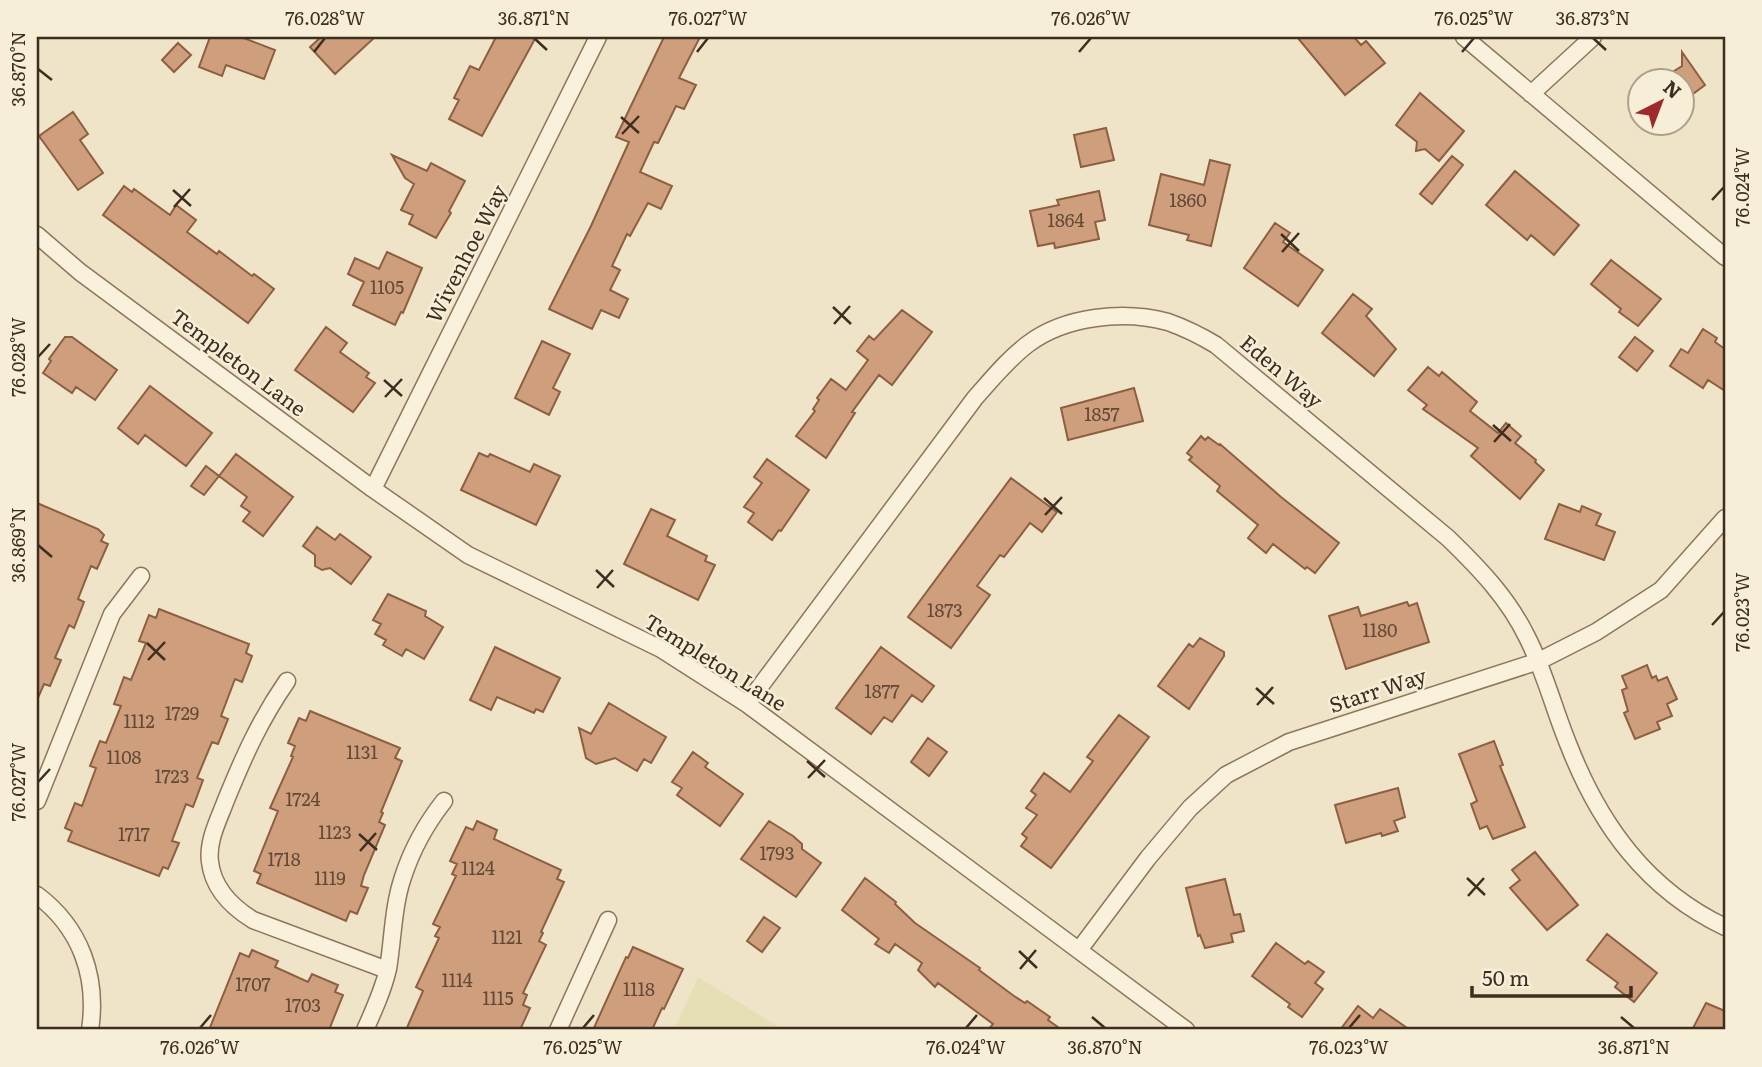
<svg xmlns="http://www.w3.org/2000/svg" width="1762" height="1067" font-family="Literata,serif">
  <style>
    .farmland { fill: #e6deb5 }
    .building { fill: #cf9f7d; stroke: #8d5f41; stroke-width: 2 }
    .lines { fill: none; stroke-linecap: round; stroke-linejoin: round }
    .street-casing { stroke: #8d765c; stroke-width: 19 }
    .street { stroke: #faf1dc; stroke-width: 16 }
    .ticks { fill: none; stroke: #3d2e20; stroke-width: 2.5 }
    .labels { text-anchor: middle; stroke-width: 5; stroke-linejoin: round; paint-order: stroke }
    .number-label { font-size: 18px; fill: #624a37 }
    .street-label { font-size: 21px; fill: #3d2e20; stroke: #f7eed8 }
    .neatline { fill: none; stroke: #3d2e20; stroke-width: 2.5 }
    .ticks-label { font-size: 18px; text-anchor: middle; fill: #3d2e20 }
  </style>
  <rect width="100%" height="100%" fill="#f0e4c8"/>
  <path class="farmland" d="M698,977L784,1030H674Z"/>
  <path class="building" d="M210,37H241L275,50L264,79L226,65L222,76L199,67Z
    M321,37H375L335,74L310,47Z
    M496,37H536L482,136L449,119L459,100L454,98L470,66L479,70Z
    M664,37H700L679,78L696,85L684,109L676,106L658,143L654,142L640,172L672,186L661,209L648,203L630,236L627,234L612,266L620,270L610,290L628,299L619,318L601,310L592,329L549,309L591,226L629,142L616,137Z
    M1297,37H1354L1361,45L1366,41L1385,63L1345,95Z
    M178,43L191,55L174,72L162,60Z
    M1682,52L1705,85L1682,102V80H1660L1682,66Z
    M1420,93L1464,131L1439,161L1425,149L1416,151L1417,142L1396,125Z
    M73,112L88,134L80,140L103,173L78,190L39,136Z
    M1106,128L1114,160L1081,167L1074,135Z
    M392,155L427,171L431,163L465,181L449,211L451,213L436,238L409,224L413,215L401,210L414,184L405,178Z
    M1452,156L1463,165L1432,204L1420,194Z
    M1210,160L1230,165L1211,246L1187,240L1189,235L1149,225L1161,174L1204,185Z
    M1515,171L1579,225L1554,255L1531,235L1527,240L1486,205Z
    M124,186L132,192L134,189L170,215L176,205L196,220L187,232L217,254L219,251L252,276L254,274L274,289L248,323L103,215Z
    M1099,191L1105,220L1095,222L1099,239L1055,248L1054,243L1038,246L1030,211L1059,205L1057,200Z
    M1275,223L1290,233L1283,242L1323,270L1298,306L1244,268Z
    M387,252L422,268L403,313L401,312L395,325L353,305L364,282L348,274L355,258L379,269Z
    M1611,260L1661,299L1638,326L1619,312L1621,309L1591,284Z
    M1353,294L1372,309L1366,316L1396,349L1374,376L1322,333Z
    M902,310L932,332L892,385L879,375L852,412L855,413L826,458L796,436L815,411L813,409L819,400L817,398L831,379L846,390L868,360L857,351L869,336L874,340Z
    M326,327L347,343L340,352L369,373L366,377L375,383L353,412L295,370Z
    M1703,329L1717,338L1715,342L1725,349V391L1708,380L1703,388L1670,366L1681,349L1688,353Z
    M65,337H72L117,370L95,400L76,387L72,393L43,373L51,361L49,359Z
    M1635,337L1653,351L1637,371L1619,357Z
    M542,341L570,354L553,388L560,392L549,415L515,398Z
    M1428,367L1439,376L1442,372L1477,402L1470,411L1498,433L1506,423L1521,436L1515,443L1536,460L1535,462L1544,470L1520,499L1471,456L1478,448L1423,409L1427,405L1408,390Z
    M150,386L212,433L186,466L145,435L138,444L118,428Z
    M1134,388L1143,421L1068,440L1061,408Z
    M1201,436L1205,440L1208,437L1219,445L1220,444L1281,497L1339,543L1315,573L1307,567L1305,569L1273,544L1266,553L1248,538L1258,525L1217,491L1220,486L1189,460L1192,457L1187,453Z
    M479,453L488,457L490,454L530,472L534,464L560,476L536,525L461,490Z
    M236,454L293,497L263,536L243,521L250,512L241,506L247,497L219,476Z
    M767,459L809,490L781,531L779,530L772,540L748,522L754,513L744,507L762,483L754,477Z
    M206,466L219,476L204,495L191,486Z
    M1011,478L1057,512L1042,532L1030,523L1004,557L1000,555L977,586L990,595L951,648L908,617Z
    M37,503L98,529L104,535L101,541L108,544L97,569L91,566L78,599L84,602L74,628L69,625L55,658L61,660L50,686L44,684L37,700Z
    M1559,504L1580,512L1582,506L1601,514L1596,525L1615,532L1604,560L1545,539Z
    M651,509L675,520L667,536L707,556L705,561L715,565L698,600L624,564Z
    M317,527L335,540L340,534L371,557L351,584L330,568L322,570L315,566V555L303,546Z
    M388,594L426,611L425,616L443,627L424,659L406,649L402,656L383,645L386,640L375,634L381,624L373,620Z
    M1407,602L1409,606L1417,603L1429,642L1346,669L1329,616L1358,607L1361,616Z
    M159,609L249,644L246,653L252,656L242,682L235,679L221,716L228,719L218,744L212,742L197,778L203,780L193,807L186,804L172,841L179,843L168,869L163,867L159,876L68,841L72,831L65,828L75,803L82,806L96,768L90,766L100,741L106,743L121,706L114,704L124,677L131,680L146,643L139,641L149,615L156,618Z
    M1200,638L1224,652V656L1189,709L1158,686L1189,644L1193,647Z
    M495,647L560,678L543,712L536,709L534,713L497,697L491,710L470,700Z
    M881,647L934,686L922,702L912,695L892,722L884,717L871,734L836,708Z
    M1647,665L1652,678L1656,676L1658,681L1667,677L1677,699L1667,704L1672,716L1657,722L1660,729L1635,739L1624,713L1628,711L1622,690L1627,688L1622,676Z
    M609,703L666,737L651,763L644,759L637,771L615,758L596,764L586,758L579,728L591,734Z
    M310,711L400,748L395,758L402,761L381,812L383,813L379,822L385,825L364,875L361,886L368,888L357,914L350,911L346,921L257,883L261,874L254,871L278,811L270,808L293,757L291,756L295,746L288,743L299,718L306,721Z
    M1119,715L1149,737L1051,868L1021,846L1027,838L1022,834L1037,815L1026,808L1036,795L1031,791L1044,773L1070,792L1093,761L1087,757Z
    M928,738L947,752L929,776L911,762Z
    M1494,741L1503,765L1500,766L1525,827L1493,839L1487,826L1480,829L1471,804L1477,801L1459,754Z
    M693,752L708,763L705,767L743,794L720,826L677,795L682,788L672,782Z
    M1398,788L1405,817L1394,821L1398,831L1382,836L1381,833L1346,843L1335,805Z
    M477,821L497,830L494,839L561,870L557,879L564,882L541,932L543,933L539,941L546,945L523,993L527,995L523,1005L530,1008L520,1030H406L423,991L416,987L439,938L435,936L440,927L433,924L456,876L452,874L457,864L450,861L466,827L473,830Z
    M769,821L793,836L802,844V849L821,863L796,897L741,859Z
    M1535,852L1578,905L1547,930L1510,888L1520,880L1512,870Z
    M865,878L896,902L895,904L915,923L980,968L979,970L1014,996L1025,1003L1027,1001L1050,1017L1048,1020L1062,1030H988L993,1024L938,983L935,987L918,970L922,963L895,944L889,953L875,944L879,939L842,910Z
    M1225,879L1234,915L1240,914L1244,931L1231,934L1233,942L1205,948L1200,935L1198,936L1186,888Z
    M764,917L780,928L762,952L747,941Z
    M1607,934L1657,973L1634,1002L1615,987L1618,983L1587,960Z
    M1276,943L1305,964L1308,961L1324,972L1315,983L1323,989L1302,1017L1288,1007L1290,1004L1252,976Z
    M633,947L683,969L664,1009L662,1008L652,1030H593L626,957L628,958Z
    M252,950L278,961L275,967L308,982L312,974L338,985L335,992L343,995L329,1030H209L240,953L249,957Z
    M1706,1003L1725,1011V1030H1692Z
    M1358,1006L1373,1018L1380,1009L1410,1030H1340Z"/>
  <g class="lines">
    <defs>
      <path id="street" d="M1464,37L1725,257
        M1531,94L1593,37
        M37,235L80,272L373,489L468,555L661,649L747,704L1186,1030
        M373,489L598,37
        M287,681C260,720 244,756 226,800C219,819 207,841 210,862C213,888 232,907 253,920L387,970
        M747,704L975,398C992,379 1008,359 1028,344C1065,316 1124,310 1168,322C1185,328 1201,336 1216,345L1448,538C1479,568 1508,598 1527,637C1545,672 1554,710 1569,746C1600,825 1647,890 1725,927
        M37,801L112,614L141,576
        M37,895C81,928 98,977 90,1030
        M1079,950L1148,858L1190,808L1226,775L1289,742L1539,661L1596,632L1661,590L1725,518
        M365,1030C374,1010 383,990 388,969C393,939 393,906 403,877C412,849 426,824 444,801
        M558,1030L608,920"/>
    </defs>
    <use href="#street" class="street-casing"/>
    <use href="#street" class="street"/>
  </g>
  <path class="ticks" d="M534,38L547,50M1593,38L1606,50M314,52L325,38M697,52L708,38M1079,52L1091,38M1462,52L1474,38M38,69L52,80M621,117L639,133M622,134L639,116M173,190L191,206M1712,200L1724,187M174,207L190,189M1281,234L1299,251M1282,252L1299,233M833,307L851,324M834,324L850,306M38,357L50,344M384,380L402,396M385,397L402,379M1493,425L1511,441M1494,442L1510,424M1044,498L1062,514M1045,515L1062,497M38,545L52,557M596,570L614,587M597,588L613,570M1712,625L1724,612M147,643L165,660M148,660L165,642M1256,688L1274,704M1257,705L1273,687M807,761L825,777M808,778L825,760M38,782L50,769M359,834L377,850M360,851L376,833M1467,878L1485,895M1468,896L1484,878M1019,951L1037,968M1020,969L1036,950M1092,1017L1105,1028M1621,1017L1634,1028M200,1028L211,1015M583,1028L594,1015M966,1028L977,1015M1349,1028L1360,1015"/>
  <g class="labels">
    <g class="number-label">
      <text x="1188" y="207">1860</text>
      <text x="1066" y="227">1864</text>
      <text x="387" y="294">1105</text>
      <text x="1102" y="421">1857</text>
      <text x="945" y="617">1873</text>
      <text x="1380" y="637">1180</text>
      <text x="882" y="698">1877</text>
      <text x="182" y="720">1729</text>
      <text x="139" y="728">1112</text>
      <text x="362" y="759">1131</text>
      <text x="124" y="764">1108</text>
      <text x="172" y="783">1723</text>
      <text x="303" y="806">1724</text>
      <text x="335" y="839">1123</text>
      <text x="134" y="841">1717</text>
      <text x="777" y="860">1793</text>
      <text x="284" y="866">1718</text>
      <text x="478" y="875">1124</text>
      <text x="330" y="885">1119</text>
      <text x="507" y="944">1121</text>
      <text x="457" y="987">1114</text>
      <text x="253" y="991">1707</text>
      <text x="639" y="996">1118</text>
      <text x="498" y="1005">1115</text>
      <text x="303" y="1012">1703</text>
    </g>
    <g class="street-label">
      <text transform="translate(467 254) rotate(-63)" y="7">Wivenhoe Way</text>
      <text transform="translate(238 363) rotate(37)" y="7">Templeton Lane</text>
      <text transform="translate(1281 372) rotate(40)" y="7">Eden Way</text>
      <text transform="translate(715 663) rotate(32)" y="7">Templeton Lane</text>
      <text transform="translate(1378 691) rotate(-18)" y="7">Starr Way</text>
    </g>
  </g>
  <rect width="1762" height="1067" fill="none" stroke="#f7eed8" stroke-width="77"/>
  <g transform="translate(1661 102) rotate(42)"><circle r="33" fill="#f7eed8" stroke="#ada18e" stroke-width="2"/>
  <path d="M0-5L12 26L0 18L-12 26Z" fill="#9e2a2b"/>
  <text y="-10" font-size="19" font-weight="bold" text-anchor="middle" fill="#3d2e20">N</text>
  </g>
  <path d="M1472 986v10h159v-10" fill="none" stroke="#3d2e20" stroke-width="3.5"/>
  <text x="1482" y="986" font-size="21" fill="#3d2e20" stroke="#f7eed8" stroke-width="5" paint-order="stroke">50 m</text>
  <rect x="38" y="38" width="1686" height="990" class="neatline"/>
  <g class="ticks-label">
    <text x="325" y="25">76.028°W</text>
    <text x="534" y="25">36.871°N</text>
    <text x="708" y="25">76.027°W</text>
    <text x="1091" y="25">76.026°W</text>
    <text x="1474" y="25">76.025°W</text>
    <text x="1593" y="25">36.873°N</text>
    <text transform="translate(19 69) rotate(-90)" y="6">36.870°N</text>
    <text transform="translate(1743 187) rotate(-90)" y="6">76.024°W</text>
    <text transform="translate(19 357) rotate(-90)" y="6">76.028°W</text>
    <text transform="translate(19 545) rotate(-90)" y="6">36.869°N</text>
    <text transform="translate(1743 612) rotate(-90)" y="6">76.023°W</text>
    <text transform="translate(19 782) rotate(-90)" y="6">76.027°W</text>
    <text x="200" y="1054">76.026°W</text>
    <text x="583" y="1054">76.025°W</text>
    <text x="966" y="1054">76.024°W</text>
    <text x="1105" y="1054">36.870°N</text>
    <text x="1349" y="1054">76.023°W</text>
    <text x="1634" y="1054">36.871°N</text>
  </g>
</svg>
